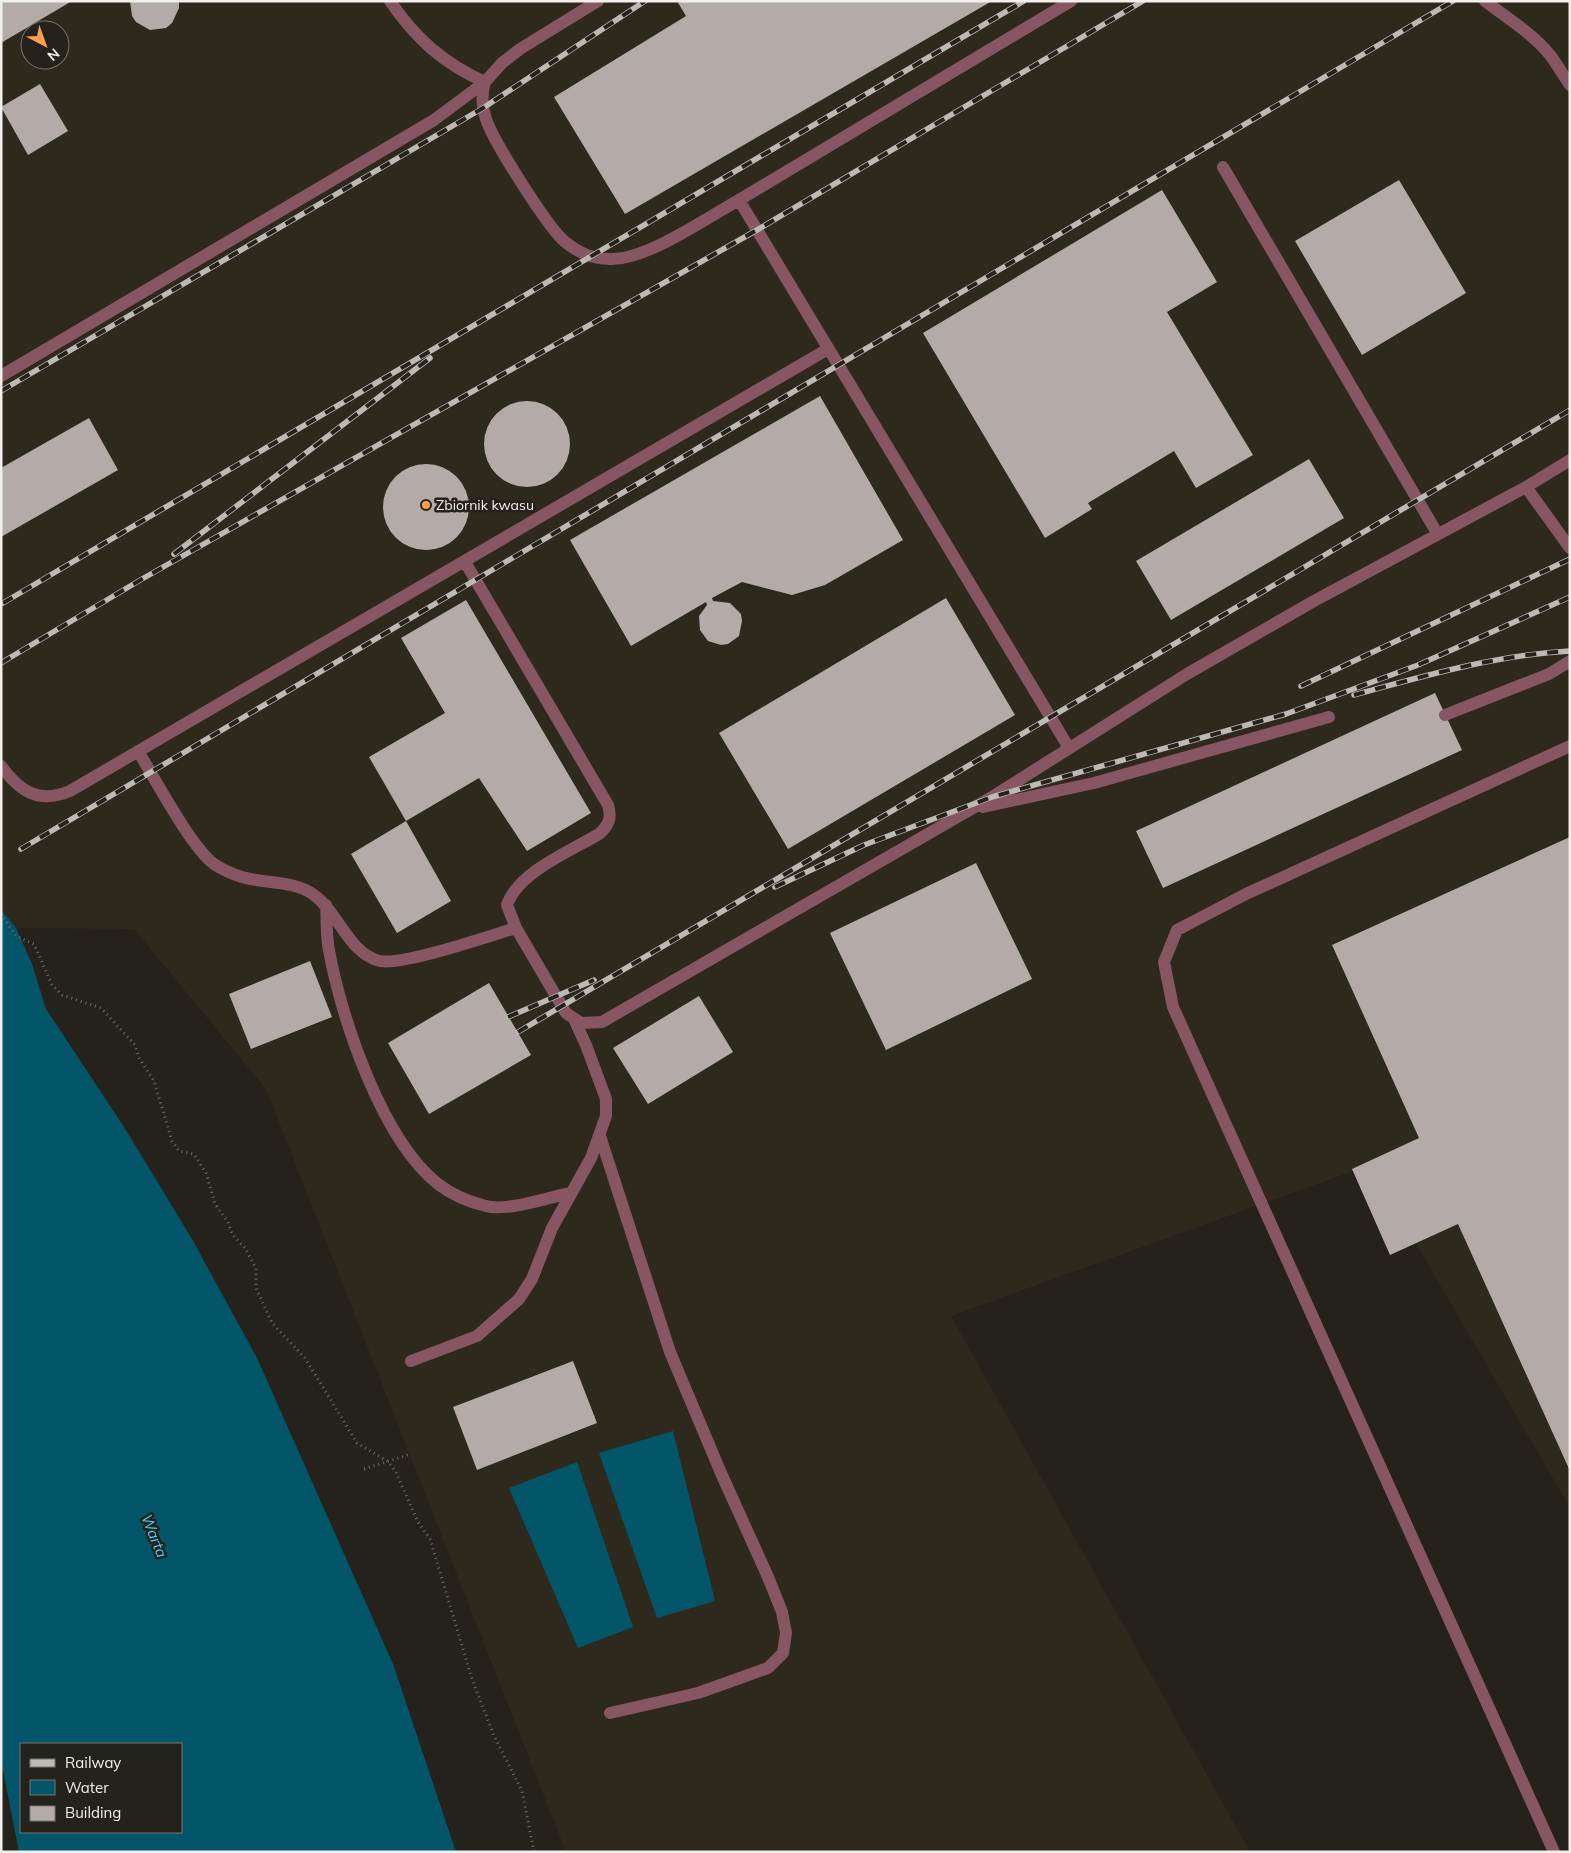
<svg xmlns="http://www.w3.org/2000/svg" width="1571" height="1853" font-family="Mulish,sans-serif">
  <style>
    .built { fill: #2e291d; fill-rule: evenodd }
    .water { fill: #03566a; fill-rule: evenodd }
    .building { fill: #b4aba8 }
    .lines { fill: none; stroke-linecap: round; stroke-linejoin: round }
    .path { stroke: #6f6d67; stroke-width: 3; stroke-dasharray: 1 4; stroke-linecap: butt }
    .service { stroke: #885562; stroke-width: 12 }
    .rail-casing { stroke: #bcbab5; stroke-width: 5.5 }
    .rail { stroke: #25221c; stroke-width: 4; stroke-dasharray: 11; stroke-linecap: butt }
    .poi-dot { fill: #fa9f4f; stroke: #25221c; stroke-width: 2 }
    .labels { text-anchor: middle; stroke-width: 5; stroke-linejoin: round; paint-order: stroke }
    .poi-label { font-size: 14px; fill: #f2f0ec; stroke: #25221c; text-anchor: start }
    .water-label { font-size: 15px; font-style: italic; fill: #4cd1f6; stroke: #25221c }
  </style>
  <rect width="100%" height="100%" fill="#25221c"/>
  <path class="built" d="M1,1H1570V1508L1370,1165L951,1316L1250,1852H566L266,1089L134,929L16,928L1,909ZM30,30H60V60H30Z"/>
  <path class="water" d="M1,909L16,928L32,964L46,1009L124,1127L192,1239L257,1358L393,1664L456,1852H19L1,1760ZM21,1744H181V1832H21Z
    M673,1431L715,1601L657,1618L599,1453Z
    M577,1462L633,1627L578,1648L509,1488Z"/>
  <path class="building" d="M1,1H72L1,43Z
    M130,1H179V8L172,23L166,28L150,30L136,22L132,16Z
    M677,1H992L625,214L554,97L686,16Z
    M40,84L68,131L28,155L1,107Z
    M1399,180L1466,293L1362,355L1295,241Z
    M1162,190L1217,282L1167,312L1253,455L1196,488L1174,451L1088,503L1092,509L1045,538L923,333Z
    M820,396L903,540L825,585L792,595L742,582L712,598L713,601L730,603L741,614L742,621L739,636L728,644L721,645L708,641L700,630L699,616L707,605L706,602L631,646L570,540Z
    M484 444a43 43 0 1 1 86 0a43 43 0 1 1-86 0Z
    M89,418L118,470L1,537V468Z
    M1309,459L1344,518L1171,620L1136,561Z
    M383 507a43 43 0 1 1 86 0a43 43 0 1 1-86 0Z
    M946,598L1015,715L788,849L719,733Z
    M466,600L591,813L527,851L479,778L406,821L369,757L445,713L401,638Z
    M1435,693L1462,750L1163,888L1136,831Z
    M406,821L451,901L397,933L351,854Z
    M1570,837V1471L1458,1224L1390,1255L1352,1169L1419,1138L1332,945Z
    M976,863L1032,979L886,1050L830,933Z
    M310,961L332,1017L251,1049L229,994Z
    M489,983L531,1055L429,1114L388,1043Z
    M699,996L733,1052L648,1104L613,1048Z
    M573,1361L597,1423L477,1470L453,1407Z"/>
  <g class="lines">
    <path class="path" d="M1,914L16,936L34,944L52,985L62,995L101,1008L135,1045L139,1058L154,1081L172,1141L179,1151L194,1154L206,1173L215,1204L228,1222L232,1234L244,1247L256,1268V1288L272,1323L305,1358L357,1443L387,1461L395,1470L418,1522L430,1539L472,1679L494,1736L522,1791L534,1852
      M364,1469L408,1455"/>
    <path class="service" d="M390,1C415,38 444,64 485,82C481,95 482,107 486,119C493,141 547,226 564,241C577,252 592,259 609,259C646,261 706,218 739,200L1069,748
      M1485,1C1507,18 1532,33 1550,55C1557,64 1563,75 1570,85
      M1223,167L1437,533
      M739,200L1071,1
      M1,376L434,120L485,82L502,63L520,49L598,1
      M1526,487L1570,548
      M465,562L608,805C612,818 609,825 599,834C571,851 518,872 507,905L516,928
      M1445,715L1549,674L1570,661
      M138,751C155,779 191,847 214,864C223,870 232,874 242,877C265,884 294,880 314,895C339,913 349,954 380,961C402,966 489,936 516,928L566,1013L581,1023L602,1022L992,797L1187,674L1314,601L1526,487L1570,460
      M1,766C20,792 39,804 70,791L828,349
      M983,807L1094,783L1329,717
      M326,905C327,920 326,936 329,950C341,1018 382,1140 438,1184C451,1194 469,1202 486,1206C507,1212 549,1197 571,1193
      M600,1136L670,1352L721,1473L768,1577L782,1612L786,1633L783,1653L768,1668L698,1693L610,1713
      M411,1361L477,1336L519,1299L532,1279L552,1228L591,1158L606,1116V1099L586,1045L574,1019
      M1554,1852L1173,1007L1164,962L1177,930L1246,894L1570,746"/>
    <defs>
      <path id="rail" d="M1,391L483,108L645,1
        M174,554L430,358
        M3,603L1024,1
        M1,663L142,579L757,230L1143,1
        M1301,686L1570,559
        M1354,695C1424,676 1496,655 1570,651
        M21,849L1453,1
        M775,887L864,845L992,797L1286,714L1418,665L1570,597
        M508,1017L594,980
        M518,1032L1570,410"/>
    </defs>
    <use href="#rail" class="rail-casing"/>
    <use href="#rail" class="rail"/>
  </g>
  <circle class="poi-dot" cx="426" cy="505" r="5"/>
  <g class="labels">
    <g class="poi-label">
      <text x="436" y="510">Zbiornik kwasu</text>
    </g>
    <g class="water-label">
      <text transform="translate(154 1536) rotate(68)" y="5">Warta</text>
    </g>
  </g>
  <rect width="1571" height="1853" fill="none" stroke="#f2f0ec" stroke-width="5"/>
  <rect x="20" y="1743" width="162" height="90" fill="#25221c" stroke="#77746f"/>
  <rect x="30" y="1759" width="25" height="8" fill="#bcbab5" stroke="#77746f"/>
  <text x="65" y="1768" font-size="15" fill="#f2f0ec">Railway</text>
  <rect x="30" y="1780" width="25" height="15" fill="#03566a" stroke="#77746f"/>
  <text x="65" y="1793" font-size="15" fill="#f2f0ec">Water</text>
  <rect x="30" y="1806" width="25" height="15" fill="#b4aba8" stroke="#77746f"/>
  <text x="65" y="1818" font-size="15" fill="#f2f0ec">Building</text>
  <g transform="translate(45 45) rotate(139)"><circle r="24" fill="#25221c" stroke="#77746f"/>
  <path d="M0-4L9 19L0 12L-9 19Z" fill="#fa9f4f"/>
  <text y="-8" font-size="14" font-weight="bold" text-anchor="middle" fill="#f2f0ec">N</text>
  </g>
</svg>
